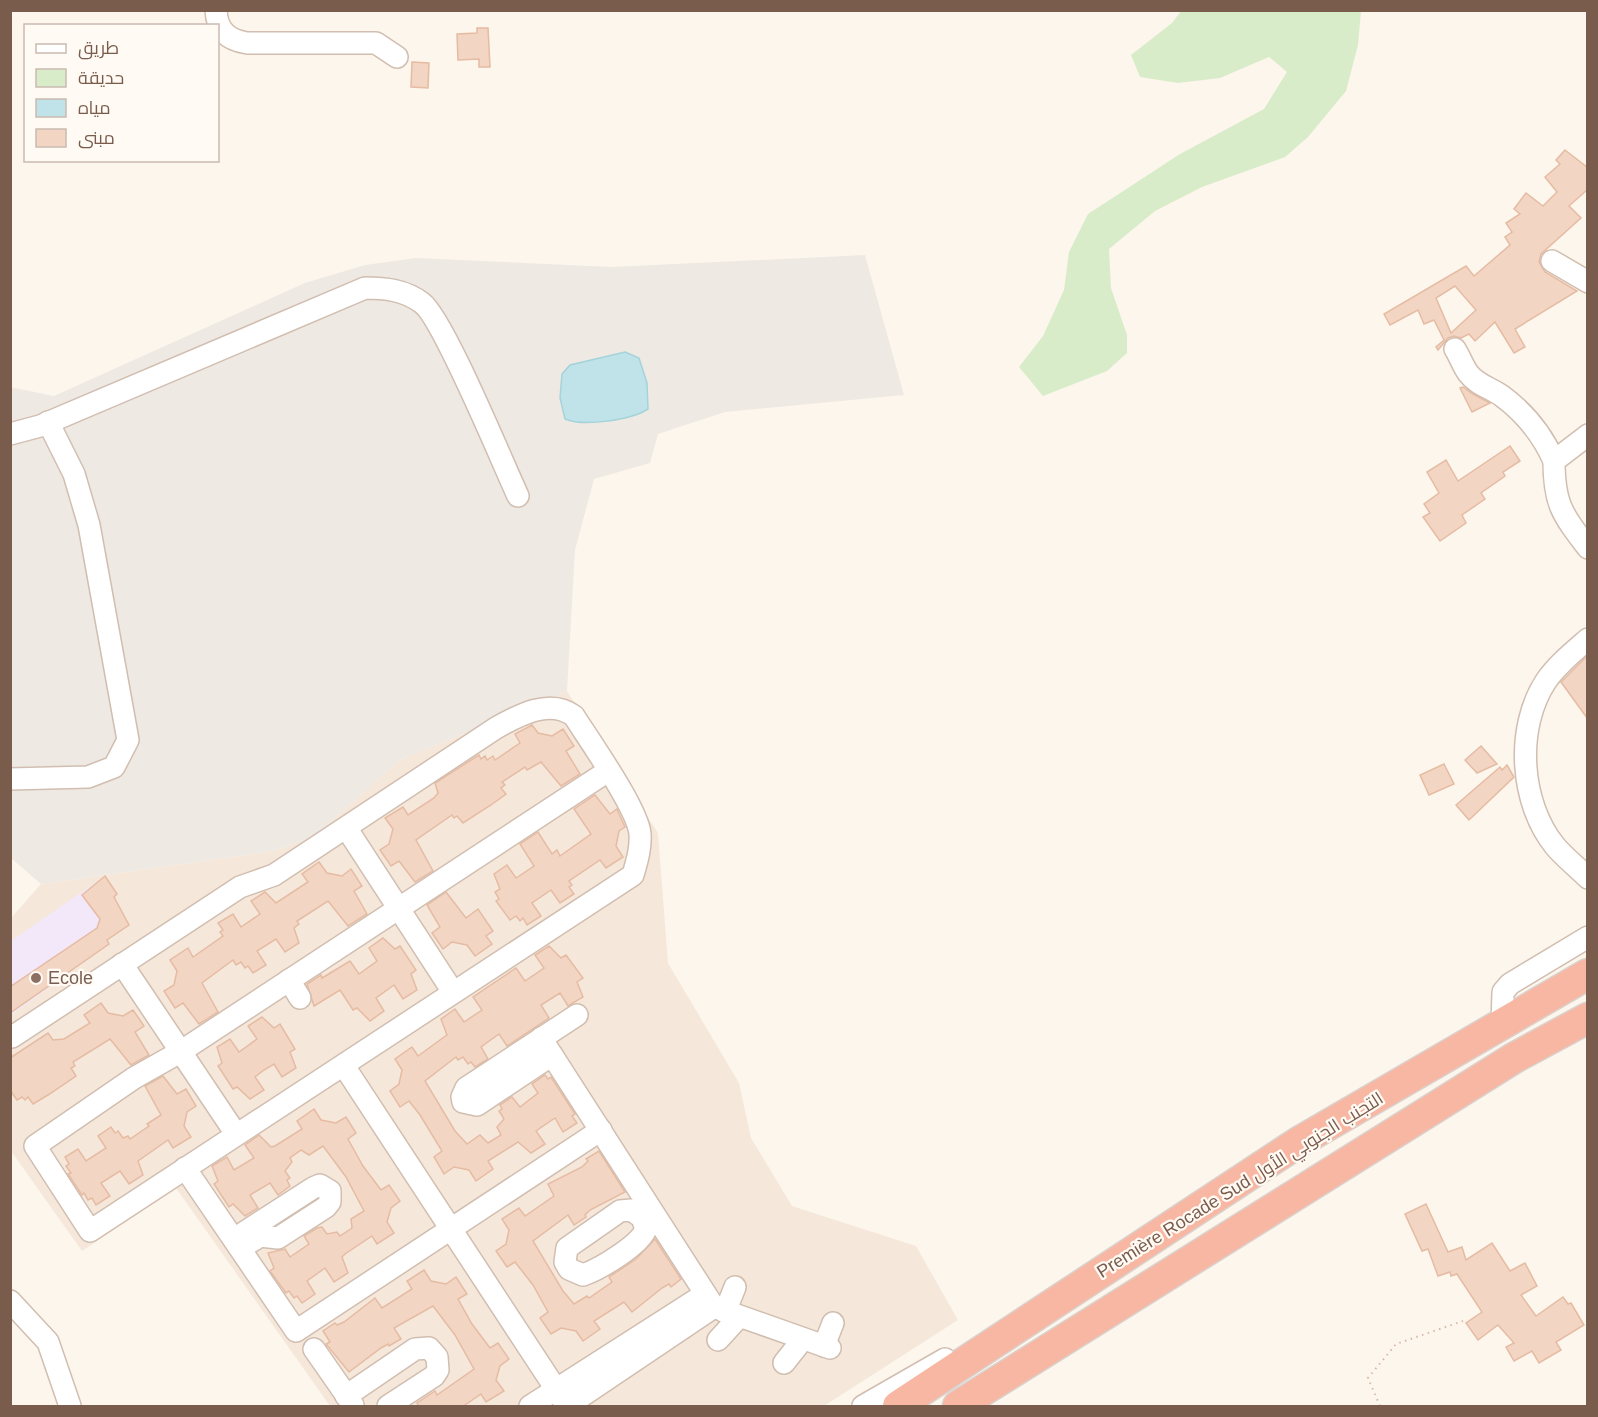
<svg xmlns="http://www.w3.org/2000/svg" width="1598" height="1417" font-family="Arial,Cairo,sans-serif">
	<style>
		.residential { fill: #f5e8da }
		.industrial { fill: #efe9e4 }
		.education { fill: #f3e8fa }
		.green { fill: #d8ecc9 }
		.water { fill: #bfe3e8; stroke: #a5d3da; stroke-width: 1.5 }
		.building { fill: #f3d5c3; stroke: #e6bba3; stroke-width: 1.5; fill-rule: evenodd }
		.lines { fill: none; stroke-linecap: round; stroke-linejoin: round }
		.minor-casing { stroke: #d1beb0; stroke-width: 24 }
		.highway-casing { stroke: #dad1cd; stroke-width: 33 }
		.path { stroke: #d9b8a5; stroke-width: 2; stroke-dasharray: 1.5 4.5; stroke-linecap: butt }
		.minor { stroke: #fff; stroke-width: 21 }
		.highway { stroke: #f7b7a3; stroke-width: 30 }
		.education-dot { fill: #8d6e63; stroke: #fffaf3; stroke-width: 2 }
		.labels { text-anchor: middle; stroke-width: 4.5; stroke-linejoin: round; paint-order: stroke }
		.education-label { font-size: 18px; fill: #785e54; stroke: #fffaf3; text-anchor: start }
		.street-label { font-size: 18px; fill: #7a5c4d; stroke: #fffaf3 }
	</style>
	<rect width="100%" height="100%" fill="#fdf6ec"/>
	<path class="residential" d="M 567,691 L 658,833 L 668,963 L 739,1083 L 751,1138 L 792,1206 L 916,1246 L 958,1320 L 824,1406 L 330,1406 L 176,1188 L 82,1251 L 11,1151 L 11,918 L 41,884 L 273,851 L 313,837 L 400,760 Z"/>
	<path class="industrial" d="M 865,255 L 904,395 L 725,412 L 658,434 L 650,463 L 594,479 L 575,550 L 567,691 L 400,760 L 313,837 L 273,851 L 41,884 L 11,858 L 10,387 L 54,396 L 305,283 L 365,265 L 416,258 L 612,267 Z"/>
	<path class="education" d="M 105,876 L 117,894 L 114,897 L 129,925 L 107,940 L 109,944 L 11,1015 L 11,941 Z"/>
	<path class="green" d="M 1181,11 L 1361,11 L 1358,45 L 1346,91 L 1308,137 L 1285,157 L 1202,187 L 1155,211 L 1109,249 L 1111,288 L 1127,335 L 1127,353 L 1107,371 L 1043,396 L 1019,367 L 1043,336 L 1064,290 L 1069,252 L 1088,214 L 1180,154 L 1264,109 L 1287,72 L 1269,57 L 1220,78 L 1178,83 L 1140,77 L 1131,55 L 1172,23 Z"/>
	<path class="water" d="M 625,352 L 639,358 L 647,383 L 648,409 C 631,420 584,427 565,419 L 560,398 L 562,374 L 570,365 Z"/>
	<g class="building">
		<path d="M 477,28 L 488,28 L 490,67 L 479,67 L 479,59 L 458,60 L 457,34 L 477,33 Z"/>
		<path d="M 412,62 L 429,63 L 428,88 L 411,87 Z"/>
		<path d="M 1565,150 L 1587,167 L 1587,190 L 1569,206 L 1581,218 L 1541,254 L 1539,262 L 1545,272 L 1577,291 L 1515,329 L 1525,347 L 1514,353 L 1495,322 L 1475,341 L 1469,334 L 1461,338 L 1454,336 L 1448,338 L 1438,350 L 1436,347 L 1444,340 L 1434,320 L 1424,324 L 1418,310 L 1390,325 L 1384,314 L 1466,266 L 1474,276 L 1510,245 L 1505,237 L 1512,232 L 1506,223 L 1520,214 L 1514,209 L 1526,193 L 1543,206 L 1557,192 L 1545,177 L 1560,164 L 1556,160 ZM 1455,286 L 1476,310 L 1451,333 L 1436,298 Z"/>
		<path d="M 1463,387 L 1473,394 L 1490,403 L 1472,412 L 1460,388 Z"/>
		<path d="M 1510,446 L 1520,461 L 1503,472 L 1505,476 L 1481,493 L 1485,499 L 1462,515 L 1466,523 L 1440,541 L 1423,517 L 1430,513 L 1424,504 L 1439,493 L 1427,472 L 1446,460 L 1458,481 Z"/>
		<path d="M 1587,656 L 1587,718 L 1561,682 Z"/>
		<path d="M 532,725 L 538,733 L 552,736 L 563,729 L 574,746 L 566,751 L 580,774 L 561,786 L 541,762 L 527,770 L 525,767 L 502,782 L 505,785 L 501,788 L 506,794 L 491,805 L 463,823 L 457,816 L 454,818 L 452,815 L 416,840 L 433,871 L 415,882 L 399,861 L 391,866 L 380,850 L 389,844 L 393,829 L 385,818 L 403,807 L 408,815 L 434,798 L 438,793 L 435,783 L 479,755 L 481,759 L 485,756 L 487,760 L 493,756 L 495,760 L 520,743 L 515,734 Z"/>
		<path d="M 1481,746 L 1497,764 L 1477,773 L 1465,760 Z"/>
		<path d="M 1444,764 L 1454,784 L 1429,795 L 1420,775 Z"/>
		<path d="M 1507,765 L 1514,777 L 1469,820 L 1456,805 L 1500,767 L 1502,770 Z"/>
		<path d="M 595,795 L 610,814 L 617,809 L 619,814 L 625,827 L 619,831 L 616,846 L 623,857 L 606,868 L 600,860 L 569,881 L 572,885 L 569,887 L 574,894 L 560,903 L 551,890 L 532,903 L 541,916 L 527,925 L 523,918 L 520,921 L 516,916 L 510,920 L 496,901 L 499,899 L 495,892 L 500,889 L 494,874 L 507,865 L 516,878 L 534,866 L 520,844 L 538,832 L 552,854 L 557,850 L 560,856 L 591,834 L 574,809 Z"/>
		<path d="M 319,862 L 327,873 L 342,876 L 351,869 L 362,886 L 354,891 L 367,914 L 348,926 L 328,901 L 297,921 L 299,924 L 294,928 L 299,943 L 285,952 L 276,939 L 257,951 L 266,965 L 253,973 L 248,966 L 245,968 L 241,962 L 236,965 L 233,960 L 202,983 L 218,1012 L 199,1024 L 183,1003 L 175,1008 L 164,991 L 174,985 L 177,971 L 170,960 L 188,948 L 193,957 L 223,936 L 220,932 L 223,930 L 218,923 L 233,914 L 241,927 L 260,914 L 251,901 L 265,892 L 276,903 L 308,882 L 302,874 Z"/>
		<path d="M 105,876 L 117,894 L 114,897 L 129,925 L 107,940 L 109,944 L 10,1013 L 10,987 L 97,928 L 100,919 L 82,895 Z"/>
		<path d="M 446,892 L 466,918 L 478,909 L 493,931 L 486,936 L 492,944 L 475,956 L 467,945 L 452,942 L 443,949 L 432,933 L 440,927 L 427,905 Z"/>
		<path d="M 383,938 L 395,949 L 400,946 L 416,970 L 411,974 L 417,990 L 403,999 L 394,985 L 376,998 L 384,1011 L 370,1021 L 357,1008 L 353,1010 L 340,990 L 314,1006 L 307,984 L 321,975 L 322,978 L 350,961 L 359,974 L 377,961 L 369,948 Z"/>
		<path d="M 549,946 L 561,958 L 566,955 L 583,978 L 577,982 L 583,997 L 568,1006 L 560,993 L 541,1005 L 549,1018 L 507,1046 L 499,1034 L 481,1047 L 488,1059 L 475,1067 L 471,1062 L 468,1064 L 463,1057 L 458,1060 L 456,1057 L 425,1081 L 455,1131 L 467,1144 L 480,1135 L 488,1143 L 501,1135 L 497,1127 L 504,1119 L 499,1111 L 502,1109 L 500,1105 L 512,1097 L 520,1107 L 538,1093 L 532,1084 L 545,1075 L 548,1079 L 551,1077 L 575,1114 L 572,1116 L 577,1123 L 563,1132 L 555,1118 L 536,1131 L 545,1144 L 531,1153 L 518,1142 L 515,1144 L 488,1161 L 493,1169 L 476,1181 L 469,1170 L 454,1167 L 444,1174 L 434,1157 L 442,1151 L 420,1115 L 409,1101 L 400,1107 L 390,1091 L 399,1084 L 402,1070 L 395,1059 L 412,1047 L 418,1056 L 444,1037 L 447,1035 L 441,1019 L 455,1009 L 464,1022 L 482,1010 L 473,997 L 516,968 L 525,981 L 544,968 L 535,955 Z"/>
		<path d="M 101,1003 L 108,1013 L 123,1016 L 133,1010 L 144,1026 L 135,1032 L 149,1055 L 131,1065 L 110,1039 L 73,1062 L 75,1066 L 71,1068 L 76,1076 L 48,1095 L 33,1104 L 28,1097 L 25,1100 L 22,1097 L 17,1100 L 10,1090 L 10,1058 L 48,1033 L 53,1040 L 64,1039 L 90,1023 L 84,1015 Z"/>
		<path d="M 262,1017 L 274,1028 L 280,1024 L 295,1049 L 290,1052 L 296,1068 L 282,1077 L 274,1064 L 264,1070 L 255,1077 L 264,1090 L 250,1099 L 237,1087 L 233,1089 L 218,1066 L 222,1063 L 217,1047 L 230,1039 L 239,1052 L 257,1039 L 248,1026 Z"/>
		<path d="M 163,1076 L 177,1094 L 186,1089 L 196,1106 L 187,1112 L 184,1126 L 191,1137 L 173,1148 L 168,1140 L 138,1161 L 143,1175 L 129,1184 L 120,1171 L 101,1183 L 110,1196 L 96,1205 L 92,1198 L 88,1200 L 84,1193 L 82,1195 L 68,1174 L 71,1173 L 66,1166 L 69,1164 L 65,1157 L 78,1149 L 86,1161 L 106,1148 L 98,1136 L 111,1127 L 115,1133 L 118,1131 L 123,1138 L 128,1136 L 130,1139 L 149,1126 L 147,1124 L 161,1115 L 145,1086 Z"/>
		<path d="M 314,1109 L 321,1120 L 336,1123 L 346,1117 L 356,1133 L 348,1139 L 363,1166 L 381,1190 L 389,1185 L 400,1201 L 391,1208 L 387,1222 L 394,1233 L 377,1244 L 372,1236 L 345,1254 L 342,1257 L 348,1273 L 334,1282 L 325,1268 L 307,1281 L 315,1294 L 302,1303 L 297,1296 L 294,1298 L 289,1291 L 286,1293 L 270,1271 L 274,1268 L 268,1253 L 285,1249 L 290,1257 L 309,1244 L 304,1236 L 317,1228 L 322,1227 L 327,1234 L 337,1232 L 340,1236 L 352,1228 L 351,1219 L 364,1211 L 346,1177 L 323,1146 L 309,1155 L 301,1150 L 290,1158 L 292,1162 L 285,1171 L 290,1178 L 287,1180 L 290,1186 L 278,1195 L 270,1183 L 250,1195 L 258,1208 L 245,1216 L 233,1204 L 229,1207 L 214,1184 L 218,1181 L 212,1166 L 227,1157 L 234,1170 L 254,1158 L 245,1145 L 259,1135 L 271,1147 L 275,1146 L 302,1129 L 297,1121 Z"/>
		<path d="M 599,1151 L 625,1192 L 590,1210 L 585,1215 L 586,1217 L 574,1225 L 568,1215 L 533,1241 L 563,1291 L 574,1304 L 587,1296 L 589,1298 L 612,1282 L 609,1277 L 636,1259 L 655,1239 L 681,1279 L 671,1287 L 669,1284 L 662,1288 L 632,1312 L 624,1302 L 594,1321 L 600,1329 L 583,1341 L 576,1331 L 561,1328 L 551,1334 L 540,1318 L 548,1312 L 533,1285 L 515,1262 L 507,1267 L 496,1251 L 506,1244 L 509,1230 L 502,1219 L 519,1208 L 525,1216 L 554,1196 L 548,1184 L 582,1167 L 588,1161 L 586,1159 Z"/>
		<path d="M 1426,1204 L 1448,1252 L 1462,1247 L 1466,1260 L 1492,1243 L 1510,1271 L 1525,1263 L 1537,1286 L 1521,1295 L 1536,1316 L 1563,1297 L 1568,1304 L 1571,1303 L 1584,1325 L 1556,1342 L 1561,1350 L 1539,1363 L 1532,1351 L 1514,1361 L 1506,1347 L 1514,1343 L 1498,1325 L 1478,1340 L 1466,1323 L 1482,1312 L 1457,1274 L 1451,1276 L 1450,1272 L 1438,1276 L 1428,1249 L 1422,1251 L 1405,1214 Z"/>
		<path d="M 424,1270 L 431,1281 L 446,1284 L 456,1277 L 467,1294 L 458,1299 L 472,1324 L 490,1348 L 498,1343 L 509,1359 L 500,1366 L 496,1380 L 504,1391 L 486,1402 L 481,1394 L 462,1407 L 419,1407 L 417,1403 L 435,1391 L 437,1395 L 474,1369 L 455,1335 L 433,1306 L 394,1328 L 401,1339 L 389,1346 L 388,1344 L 381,1348 L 349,1372 L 326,1344 L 330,1342 L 323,1331 L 335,1323 L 337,1325 L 344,1322 L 375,1298 L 382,1308 L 412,1289 L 407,1281 Z"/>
	</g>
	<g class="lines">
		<defs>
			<g id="minor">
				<path d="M 216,10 C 217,31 228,40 247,43 L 376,43 L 397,57"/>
				<path d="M 1552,261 L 1588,282"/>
				<path d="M 1455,349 C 1460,357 1463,366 1468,373 C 1477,385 1491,388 1502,396 C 1525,413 1543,436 1554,461"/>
				<path d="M 10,434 L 40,426 L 365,288 C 385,288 405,290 422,303 C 443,318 503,464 518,496"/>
				<path d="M 1588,435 L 1554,461 C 1554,504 1562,514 1588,548"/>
				<path d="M 1588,639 C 1573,652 1557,665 1546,681 C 1515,728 1520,803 1555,846 C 1564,857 1577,867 1588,878"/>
				<path d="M 10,779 L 88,777 L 114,767 L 128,740 L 89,525 L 74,474 L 48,422"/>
				<path d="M 347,829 L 453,992"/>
				<path d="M 122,964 L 236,1134"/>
				<path d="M 289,980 L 300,998"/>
				<path d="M 1502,1024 L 1503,992 L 1510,984 L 1588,937"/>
				<path d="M 12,1037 L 240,887 L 274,875 L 496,728 C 519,715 550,698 574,716 C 589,740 638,809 640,834 C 641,848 637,861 633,875 L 90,1231 L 35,1146 L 134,1078 L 180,1052 L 608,771"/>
				<path d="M 541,1038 L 714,1307 L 830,1348"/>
				<path d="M 552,1055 L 477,1105 L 463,1102 L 462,1097 L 466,1088 L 577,1015"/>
				<path d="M 344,1066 L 567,1406"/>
				<path d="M 185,1168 L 296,1331 L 601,1130"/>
				<path d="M 642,1218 L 646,1229 C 640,1245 600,1269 583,1275 L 569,1269 L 565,1262 L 567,1248 L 620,1211 L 631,1210 C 641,1216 647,1224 659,1224"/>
				<path d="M 234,1239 L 313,1188 L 320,1185 L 330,1191 L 330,1202 L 326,1207 L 278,1238 L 260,1236 L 241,1248"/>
				<path d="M 10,1301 L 48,1342 L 70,1406"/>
				<path d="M 725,1312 L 735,1287"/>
				<path d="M 718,1340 L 739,1317"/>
				<path d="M 824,1346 L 833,1323"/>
				<path d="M 314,1349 L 353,1405"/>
				<path d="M 784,1363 L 803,1339"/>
				<path d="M 346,1396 L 415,1349 L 429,1348 L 437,1357 L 438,1370 L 434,1376 L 388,1406"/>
				<path d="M 530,1406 L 705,1294"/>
				<path d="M 567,1406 L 714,1307"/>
				<path d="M 863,1406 L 945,1359"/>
			</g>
			<g id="highway">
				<path d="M 898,1406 L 1299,1142 L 1588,974"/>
				<path d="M 958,1406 L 1514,1058 L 1588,1018"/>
			</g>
		</defs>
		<use href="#minor" class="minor-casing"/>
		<use href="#highway" class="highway-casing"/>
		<path class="path" d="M 1380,1406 L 1368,1378 L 1396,1344 L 1463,1321"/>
		<use href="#minor" class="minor"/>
		<use href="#highway" class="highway"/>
	</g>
	<circle class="education-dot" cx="36" cy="978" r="6"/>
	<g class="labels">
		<g class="education-label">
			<text x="48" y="984">Ecole</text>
		</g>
		<g class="street-label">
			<text transform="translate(1240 1185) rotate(-32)" y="6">Première Rocade Sud التجنب الجنوبي الأول</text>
		</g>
	</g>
	<rect width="1598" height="1417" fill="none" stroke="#7a5c4d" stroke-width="24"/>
	<rect x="24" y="24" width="195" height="138" fill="#fffaf3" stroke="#cabbb1" stroke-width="1.5"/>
	<rect x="36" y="44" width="30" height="9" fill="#ffffff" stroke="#cabbb1" stroke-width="1.5"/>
	<text x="78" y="54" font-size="18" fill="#7a5c4d">طريق</text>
	<rect x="36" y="69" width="30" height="18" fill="#d8ecc9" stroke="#cabbb1" stroke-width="1.5"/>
	<text x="78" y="84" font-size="18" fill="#7a5c4d">حديقة</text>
	<rect x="36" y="99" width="30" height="18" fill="#bfe3e8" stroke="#cabbb1" stroke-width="1.5"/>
	<text x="78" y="114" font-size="18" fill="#7a5c4d">مياه</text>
	<rect x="36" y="129" width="30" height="18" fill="#f3d5c3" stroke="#cabbb1" stroke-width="1.5"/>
	<text x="78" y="144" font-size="18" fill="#7a5c4d">مبنى</text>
</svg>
